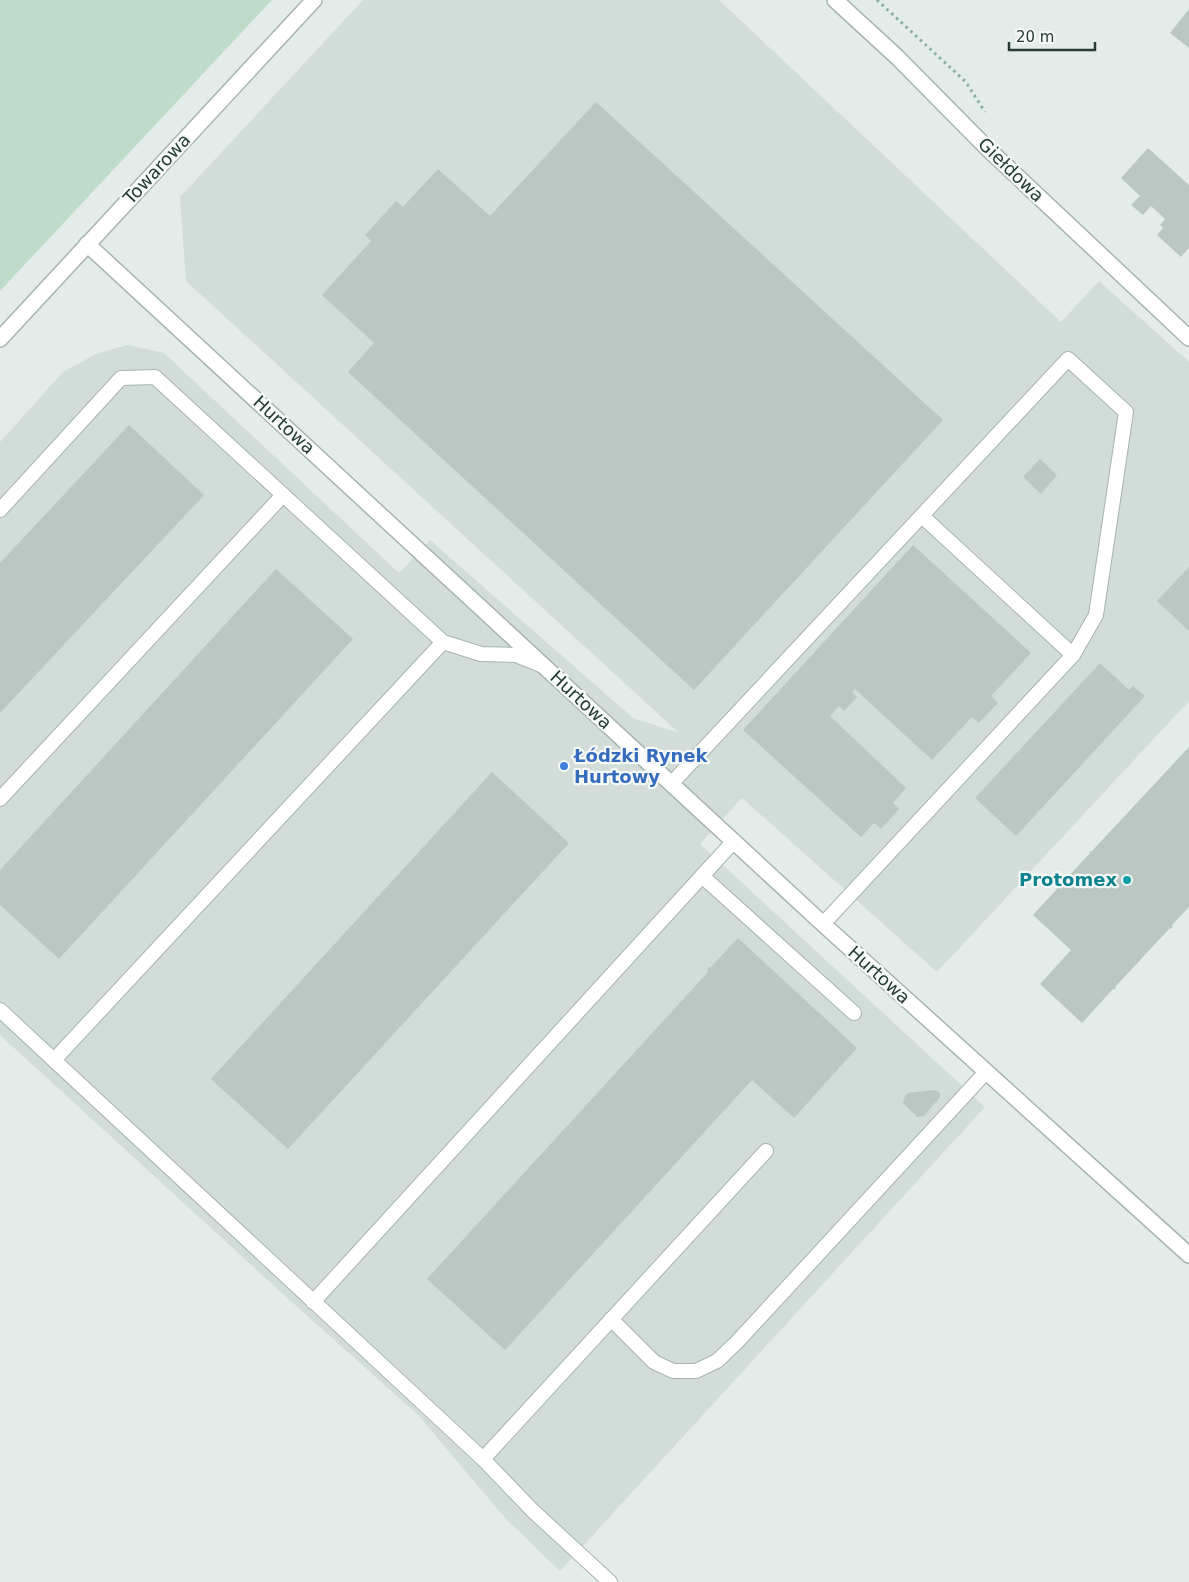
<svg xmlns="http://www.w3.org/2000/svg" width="1189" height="1582" font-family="'DejaVu Sans',sans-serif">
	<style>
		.built { fill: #d2dcd8 }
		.green { fill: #bfdbc9 }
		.building { fill: #bac7c2 }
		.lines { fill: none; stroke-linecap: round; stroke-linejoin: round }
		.lane-casing { stroke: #a7b4b0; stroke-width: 16 }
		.street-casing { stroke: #a7b4b0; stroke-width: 18 }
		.path { stroke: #88ada4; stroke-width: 3; stroke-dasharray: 2.5 4; stroke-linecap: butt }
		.lane { stroke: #fff; stroke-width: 14 }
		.street { stroke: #fff; stroke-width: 15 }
		.shop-dot { fill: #3f7fe0; stroke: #f5f9f7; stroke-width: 2 }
		.culture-dot { fill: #0f9aa8; stroke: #f5f9f7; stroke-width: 2 }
		.labels { text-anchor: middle; stroke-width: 4.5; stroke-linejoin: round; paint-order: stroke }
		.street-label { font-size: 18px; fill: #253c38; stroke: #f5f9f7 }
		.shop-label { font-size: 18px; font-weight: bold; fill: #366cbe; stroke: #f5f9f7; text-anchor: start }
		.culture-label { font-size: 18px; font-weight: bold; fill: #0d838f; stroke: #f5f9f7; text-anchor: end }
	</style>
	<rect width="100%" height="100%" fill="#e4ece9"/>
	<path class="built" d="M 363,0 L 719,0 L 1061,322 L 1099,281 L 1189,362 L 1189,701 L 937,972 L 742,798 L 700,844 L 985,1107 L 560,1571 L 506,1519 L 418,1415 L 284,1295 L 0,1035 L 0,442 L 63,372 L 96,354 L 127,345 L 164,353 L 399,573 L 430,540 L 633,718 L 679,733 L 186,281 L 180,197 Z"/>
	<path class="green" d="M 0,0 L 272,0 L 0,291 Z"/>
	<g class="building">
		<path d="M 1189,9 L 1189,48 L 1170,33 Z"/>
		<path d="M 596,102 L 943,420 L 694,690 L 348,372 L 374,343 L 322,295 L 371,241 L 365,235 L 396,201 L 403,207 L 438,169 L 490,216 Z"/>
		<path d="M 1148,148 L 1189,185 L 1189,248 L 1181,257 L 1157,235 L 1163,228 L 1160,225 L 1165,219 L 1151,206 L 1143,215 L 1131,205 L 1140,196 L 1121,178 Z"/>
		<path d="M 129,425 L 204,495 L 0,713 L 0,563 Z"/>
		<path d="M 1040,459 L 1057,475 L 1041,494 L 1023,477 Z"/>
		<path d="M 913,545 L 1031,653 L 991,696 L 998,703 L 979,723 L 972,717 L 932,760 L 855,689 L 852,692 L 857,697 L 844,711 L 839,706 L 830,716 L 906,788 L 893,803 L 899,809 L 881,829 L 874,823 L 861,837 L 743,730 Z"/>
		<path d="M 1189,567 L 1189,631 L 1157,601 Z"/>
		<path d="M 276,569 L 353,639 L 59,959 L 0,905 L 0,870 Z"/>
		<path d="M 1100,663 L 1129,690 L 1133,686 L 1145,696 L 1016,836 L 975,798 Z"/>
		<path d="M 1189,747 L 1189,907 L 1172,925 L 1173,926 L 1171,929 L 1170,928 L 1115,987 L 1116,988 L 1114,990 L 1113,989 L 1082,1023 L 1040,984 L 1071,950 L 1033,915 L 1090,853 L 1089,852 L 1092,851 Z"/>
		<path d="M 492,772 L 569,843 L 288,1149 L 211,1079 Z"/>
		<path d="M 738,938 L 857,1048 L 794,1118 L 752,1080 L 505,1350 L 427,1279 L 709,971 L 707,970 L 709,967 L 710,968 Z"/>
		<path d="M 935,1090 L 940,1093 L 940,1097 L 924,1116 L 917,1117 L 903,1103 L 905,1096 L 908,1093 Z"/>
	</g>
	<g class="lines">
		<defs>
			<g id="lane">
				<path d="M 0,510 L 121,378 L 155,377 L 443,642 L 481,654 L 516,655 L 541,665"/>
				<path d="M 922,516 L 1073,655"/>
				<path d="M 671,784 L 1068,359 L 1126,412 L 1096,615 L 1073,655 L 823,924"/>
				<path d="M 0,799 L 283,495"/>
				<path d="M 734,841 L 702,876 L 854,1013"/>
				<path d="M 0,1010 L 483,1459 L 533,1511 L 610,1582"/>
				<path d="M 54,1060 L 443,642"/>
				<path d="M 313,1302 L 702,876"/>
				<path d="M 611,1319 L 654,1362 L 673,1371 L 696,1371 L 717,1361 L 737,1342 L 986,1072"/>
				<path d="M 483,1459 L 766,1151"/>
			</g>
			<g id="street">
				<path d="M 835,0 L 897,57 L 987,148 L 1189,338"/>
				<path d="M 87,244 L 823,924 L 1189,1255"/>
				<path d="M 0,339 L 314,0"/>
			</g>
		</defs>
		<use href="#lane" class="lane-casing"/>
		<use href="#street" class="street-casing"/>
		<path class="path" d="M 877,0 L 966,82 L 985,112"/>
		<use href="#lane" class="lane"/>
		<use href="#street" class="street"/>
	</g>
	<circle class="shop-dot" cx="564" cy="766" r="5"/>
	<circle class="culture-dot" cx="1127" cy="880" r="5"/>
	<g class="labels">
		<g class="street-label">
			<text transform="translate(157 169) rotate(-47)" y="6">Towarowa</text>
			<text transform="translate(1011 170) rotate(44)" y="6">Giełdowa</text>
			<text transform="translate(284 425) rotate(43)" y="6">Hurtowa</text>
			<text transform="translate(581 700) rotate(43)" y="6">Hurtowa</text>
			<text transform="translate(879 975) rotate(42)" y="6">Hurtowa</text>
		</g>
		<g class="shop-label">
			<text x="574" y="762">Łódzki Rynek<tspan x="574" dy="21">Hurtowy</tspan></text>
		</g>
		<g class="culture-label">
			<text x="1117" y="886">Protomex</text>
		</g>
	</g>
	<path d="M1009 42v8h86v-8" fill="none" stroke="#253c38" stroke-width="2.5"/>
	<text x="1016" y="42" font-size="15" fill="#253c38" stroke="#f5f9f7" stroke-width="4" paint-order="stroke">20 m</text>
</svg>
